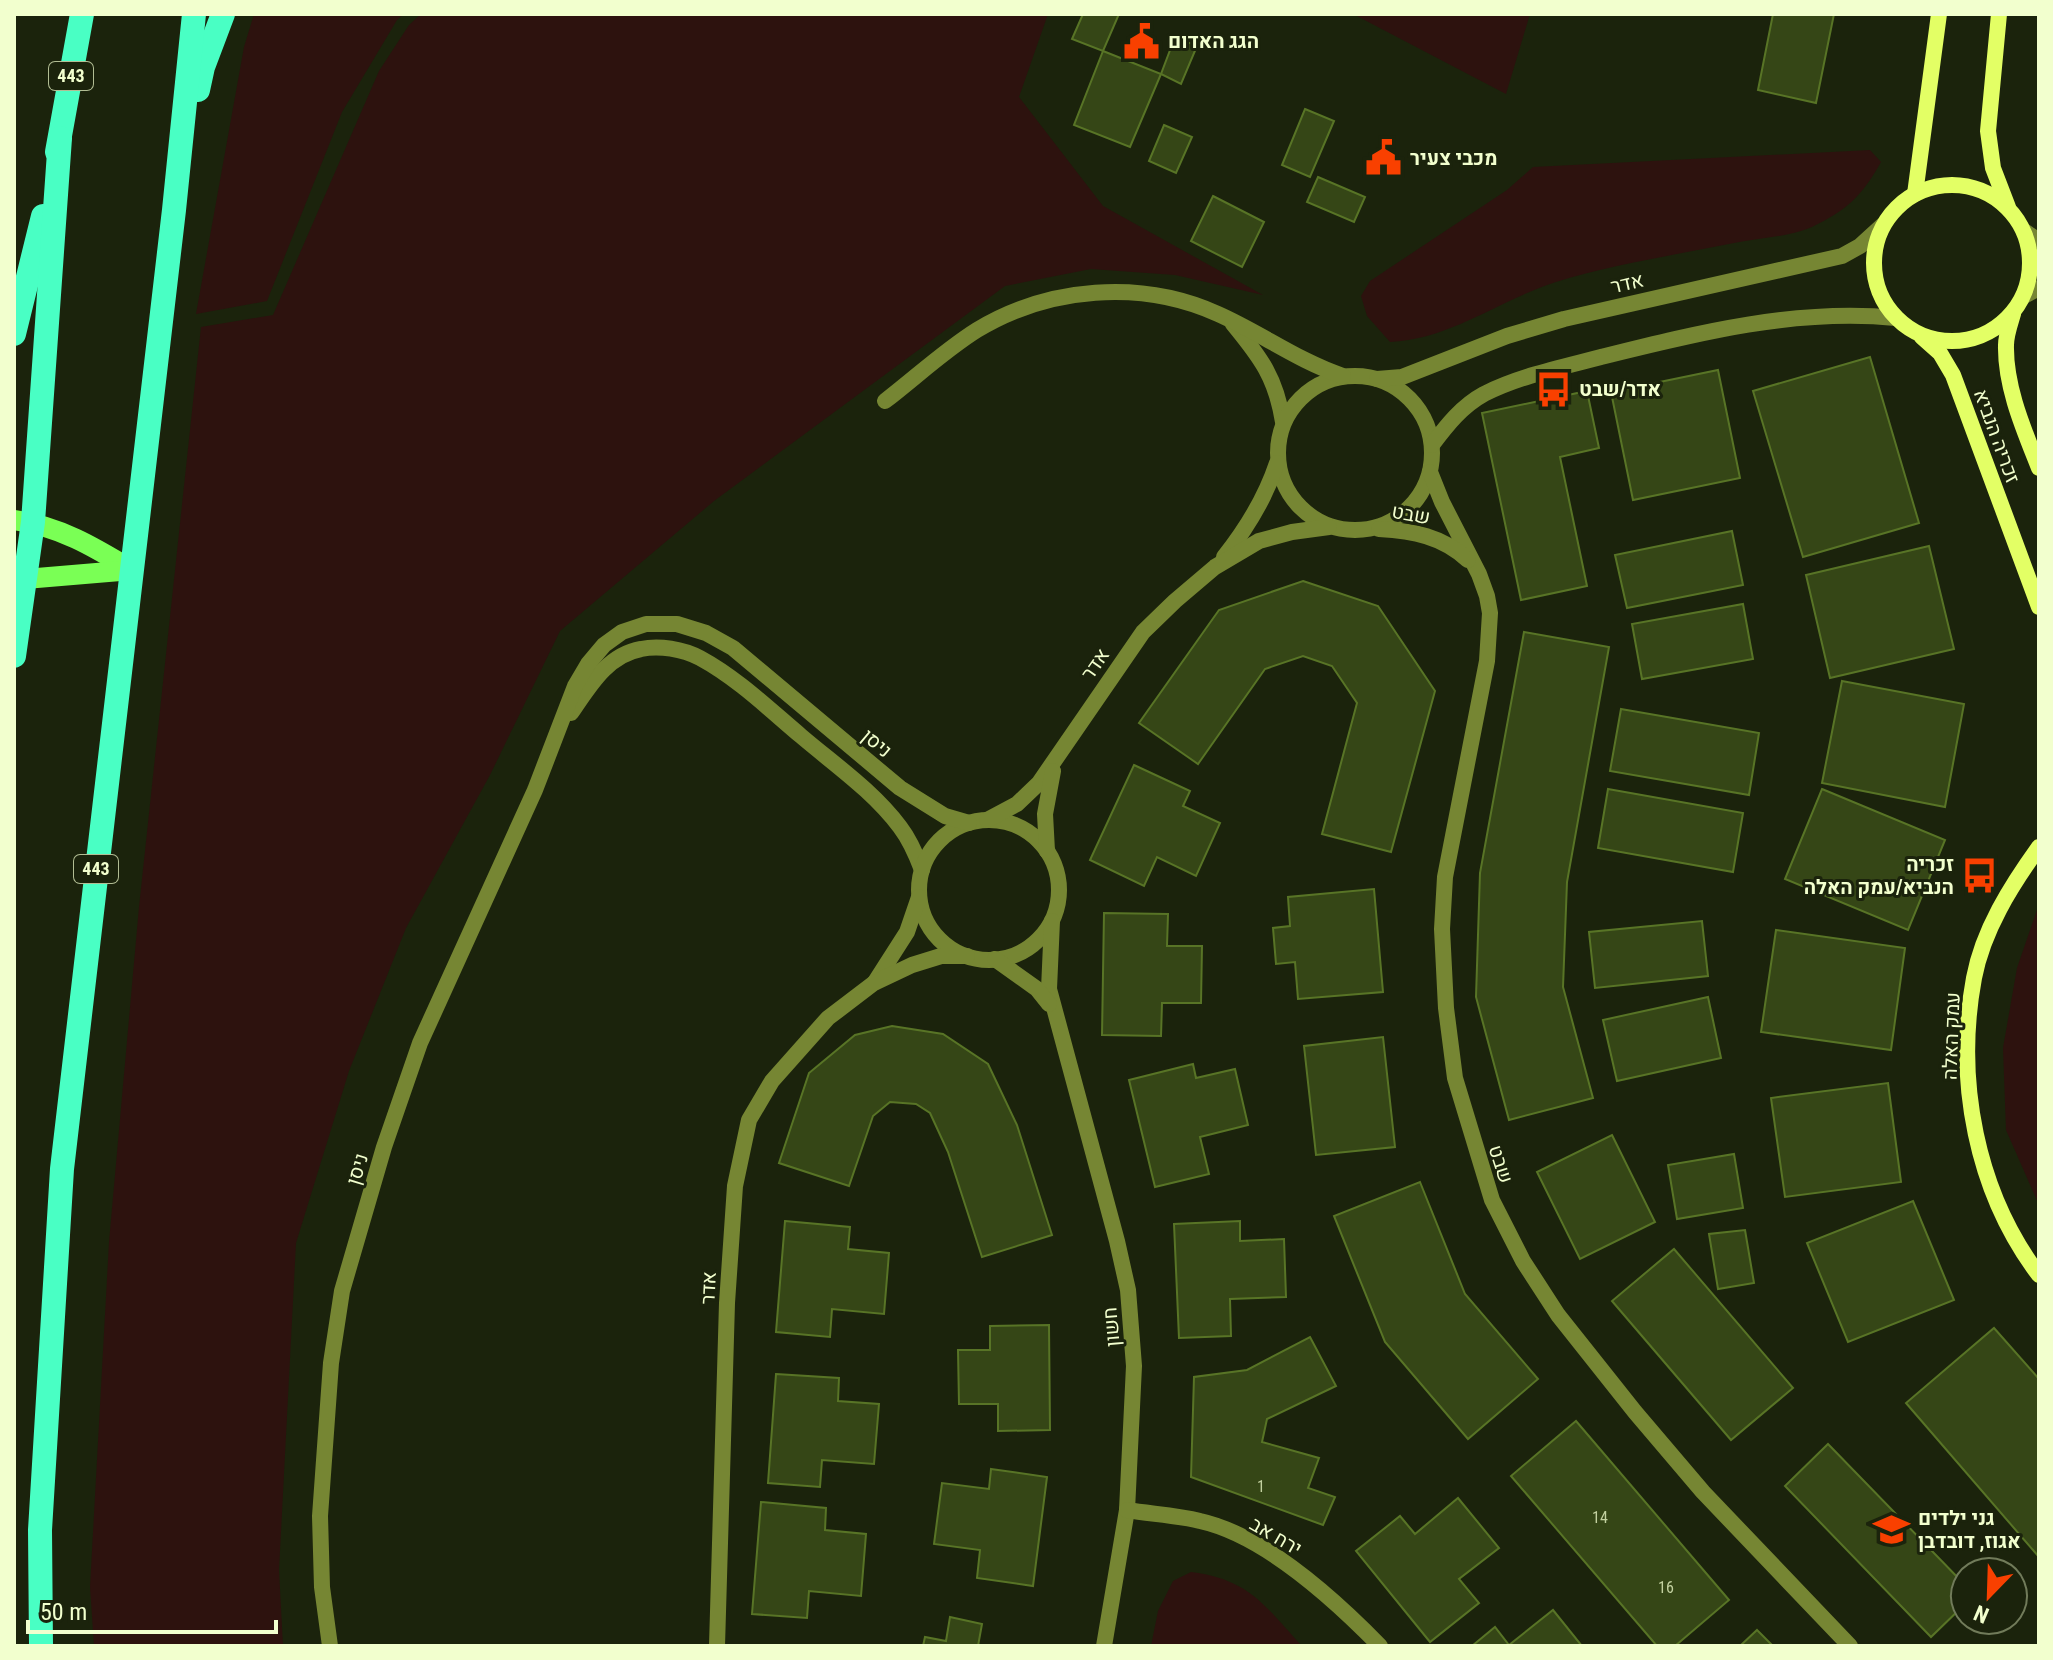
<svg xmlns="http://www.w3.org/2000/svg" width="2053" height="1660" font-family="'Roboto Condensed',Heebo,sans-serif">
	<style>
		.green { fill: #2d120e }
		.building { fill: #354616; stroke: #587426; stroke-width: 2 }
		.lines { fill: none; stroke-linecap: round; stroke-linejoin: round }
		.street { stroke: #768633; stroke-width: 16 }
		.secondary { stroke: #e3ff65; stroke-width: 16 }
		.primary { stroke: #7aff55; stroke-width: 20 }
		.highway { stroke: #49ffc4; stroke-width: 24 }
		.labels { text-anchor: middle; stroke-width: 6; stroke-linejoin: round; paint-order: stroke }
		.number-label { font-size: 16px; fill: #c3d1a0 }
		.shield { fill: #1b230c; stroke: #b2bd94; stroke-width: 2 }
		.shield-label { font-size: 18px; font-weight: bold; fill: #f2ffce }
		.poi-label { font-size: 20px; font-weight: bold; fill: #f2ffce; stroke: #1b230c; text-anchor: start }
		.street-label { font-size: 20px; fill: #f2ffce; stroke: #1b230c }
	</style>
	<rect width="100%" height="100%" fill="#1b230c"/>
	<g class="green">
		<path d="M 254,14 L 404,14 L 397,20 L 342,112 L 267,301 L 196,314 L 244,47 Z"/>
		<path d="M 421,14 L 1048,14 L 1019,97 L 1103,206 L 1263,295 L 1175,275 L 1091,269 L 1005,286 L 714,501 L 560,631 L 490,775 L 406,928 L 349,1071 L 296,1243 L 279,1570 L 283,1646 L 94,1646 L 90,1587 L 109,1242 L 139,907 L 201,327 L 273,315 L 379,71 L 409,25 Z"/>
		<path d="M 1353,14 L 1530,14 L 1506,94 Z"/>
		<path d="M 1870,150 L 1881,162 C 1862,196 1847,210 1812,227 C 1789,237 1759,238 1734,243 C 1675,255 1614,264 1556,282 C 1499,300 1451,339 1390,342 L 1367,316 L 1361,296 L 1370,281 L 1507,190 L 1533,167 Z"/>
		<path d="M 2039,904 L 2039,1205 L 2006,1130 L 2003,1048 L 2017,968 Z"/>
		<path d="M 1191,1572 C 1249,1579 1265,1606 1302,1646 L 1151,1646 L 1158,1611 L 1173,1581 Z"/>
	</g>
	<g class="building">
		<path d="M 1083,14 L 1119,14 L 1103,51 L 1072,39 Z"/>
		<path d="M 1773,14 L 1834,14 L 1816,103 L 1758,90 Z"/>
		<path d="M 1175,37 L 1197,46 L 1181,84 L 1161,74 Z"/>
		<path d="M 1103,51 L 1161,74 L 1130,147 L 1074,125 Z"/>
		<path d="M 1305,109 L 1334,121 L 1310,177 L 1282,165 Z"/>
		<path d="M 1164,125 L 1192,137 L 1176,173 L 1149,161 Z"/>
		<path d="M 1318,177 L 1365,197 L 1354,222 L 1307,202 Z"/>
		<path d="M 1213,196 L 1264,222 L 1242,267 L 1191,241 Z"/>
		<path d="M 1870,357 L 1919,523 L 1803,557 L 1753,391 Z"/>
		<path d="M 1718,370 L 1740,478 L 1633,500 L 1611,392 Z"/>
		<path d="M 1587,391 L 1599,448 L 1560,457 L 1587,586 L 1521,600 L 1482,413 Z"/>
		<path d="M 1732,531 L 1743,585 L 1627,608 L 1615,555 Z"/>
		<path d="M 1929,546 L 1954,649 L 1830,678 L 1806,575 Z"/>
		<path d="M 1303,581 L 1378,606 L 1435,691 L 1391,852 L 1322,834 L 1357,703 L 1332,666 L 1303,656 L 1265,669 L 1198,764 L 1139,723 L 1219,610 Z"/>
		<path d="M 1743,604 L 1753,659 L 1642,679 L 1632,624 Z"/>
		<path d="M 1524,632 L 1609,647 L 1567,882 L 1563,987 L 1593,1098 L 1509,1120 L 1476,997 L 1480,873 Z"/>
		<path d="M 1842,681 L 1964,704 L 1945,807 L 1822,783 Z"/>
		<path d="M 1621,709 L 1759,733 L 1749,795 L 1610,771 Z"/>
		<path d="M 1134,765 L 1190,791 L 1183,806 L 1220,823 L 1196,876 L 1157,857 L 1144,886 L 1090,860 Z"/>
		<path d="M 1608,789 L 1743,813 L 1733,872 L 1598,848 Z"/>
		<path d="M 1822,789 L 1945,840 L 1908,930 L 1785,879 Z"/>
		<path d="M 1374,889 L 1383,992 L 1298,999 L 1295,962 L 1276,964 L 1273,928 L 1290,926 L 1288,897 Z"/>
		<path d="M 1104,913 L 1168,914 L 1167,946 L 1202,946 L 1201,1003 L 1162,1003 L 1161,1036 L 1102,1035 Z"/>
		<path d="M 1702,921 L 1708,976 L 1595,988 L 1589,932 Z"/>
		<path d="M 1776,930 L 1905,948 L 1891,1050 L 1761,1032 Z"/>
		<path d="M 1708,997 L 1721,1058 L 1617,1081 L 1603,1020 Z"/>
		<path d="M 892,1026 L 943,1034 L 988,1064 L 1017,1125 L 1052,1235 L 982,1257 L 948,1152 L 930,1113 L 916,1104 L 890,1102 L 873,1116 L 849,1186 L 779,1163 L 809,1073 L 855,1035 Z"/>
		<path d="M 1383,1037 L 1395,1147 L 1316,1155 L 1304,1046 Z"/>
		<path d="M 1193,1064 L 1196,1078 L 1235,1069 L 1248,1125 L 1200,1137 L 1209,1174 L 1155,1187 L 1129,1080 Z"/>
		<path d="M 1888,1083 L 1901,1182 L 1785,1197 L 1771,1098 Z"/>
		<path d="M 1612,1135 L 1655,1222 L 1580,1259 L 1537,1172 Z"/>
		<path d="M 1734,1154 L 1743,1208 L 1677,1219 L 1668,1165 Z"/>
		<path d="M 1420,1182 L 1465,1294 L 1538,1379 L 1468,1439 L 1385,1342 L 1334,1216 Z"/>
		<path d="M 1913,1201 L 1954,1300 L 1848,1342 L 1807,1243 Z"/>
		<path d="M 785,1221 L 850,1227 L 848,1249 L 889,1253 L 884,1314 L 832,1309 L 830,1337 L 776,1332 Z"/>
		<path d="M 1240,1221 L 1240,1241 L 1284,1239 L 1286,1297 L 1230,1299 L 1231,1336 L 1179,1338 L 1174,1224 Z"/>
		<path d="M 1745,1230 L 1754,1283 L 1718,1289 L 1709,1234 Z"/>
		<path d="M 1674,1249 L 1793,1388 L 1731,1440 L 1612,1301 Z"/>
		<path d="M 1049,1325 L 1050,1430 L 998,1431 L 998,1404 L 959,1404 L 958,1350 L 990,1350 L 990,1326 Z"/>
		<path d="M 1994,1328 L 2039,1379 L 2039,1557 L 1906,1403 Z"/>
		<path d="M 1310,1337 L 1336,1386 L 1267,1419 L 1262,1442 L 1319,1458 L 1308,1488 L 1335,1497 L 1323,1525 L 1191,1477 L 1194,1377 L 1247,1370 Z"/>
		<path d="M 776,1374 L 839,1378 L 838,1401 L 879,1404 L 874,1464 L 822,1460 L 820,1487 L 768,1483 Z"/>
		<path d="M 1576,1421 L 1729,1600 L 1675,1646 L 1657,1646 L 1511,1476 Z"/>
		<path d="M 1828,1444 L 1965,1585 L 1965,1604 L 1931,1637 L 1785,1486 Z"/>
		<path d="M 991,1469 L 1047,1477 L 1033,1586 L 977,1578 L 980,1550 L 934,1544 L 942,1483 L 989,1489 Z"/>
		<path d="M 1458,1498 L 1499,1548 L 1459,1579 L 1479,1603 L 1430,1642 L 1356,1551 L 1400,1516 L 1415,1534 Z"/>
		<path d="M 761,1502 L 826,1508 L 825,1530 L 866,1534 L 861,1596 L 809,1591 L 807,1618 L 752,1614 Z"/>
		<path d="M 1553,1610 L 1582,1646 L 1472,1646 L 1495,1627 L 1509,1645 Z"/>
		<path d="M 950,1617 L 982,1624 L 978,1646 L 923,1646 L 925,1637 L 946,1641 Z"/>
		<path d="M 1757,1630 L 1773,1646 L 1740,1646 Z"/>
	</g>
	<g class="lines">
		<g class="street">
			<path d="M 2024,231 L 2039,241"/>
			<path d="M 2024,296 L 2039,288"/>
			<path d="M 1233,324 C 1261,358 1276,378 1283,422"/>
			<circle cx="1355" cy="453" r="77"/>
			<path d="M 1377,379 L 1402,377 L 1507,336 L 1564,319 L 1842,256 L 1860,246 L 1883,225"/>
			<path d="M 885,401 C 915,378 945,350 977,330 C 1048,287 1141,279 1218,314 C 1261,333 1298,361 1343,376"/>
			<path d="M 1432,445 C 1447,425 1462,406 1484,394 C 1519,376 1563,367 1601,357 C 1697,333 1796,308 1896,318"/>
			<path d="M 1430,472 L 1442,502 L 1479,574 L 1487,596 L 1490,613 L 1487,661 L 1445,877 L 1442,929 L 1446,1008 L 1455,1078 L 1492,1200 L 1523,1261 L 1558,1315 L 1635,1412 L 1703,1492 L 1850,1646"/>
			<path d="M 1379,529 C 1413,531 1442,536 1468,560"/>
			<path d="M 1224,557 C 1247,528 1265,499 1277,463"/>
			<path d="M 571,713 C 589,687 607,655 641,649 C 659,645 683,649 700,658 C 737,678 769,709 801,736 C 835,765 873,791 900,827 C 910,840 916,854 922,870"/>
			<circle cx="989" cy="890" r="70"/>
			<path d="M 987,820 L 1017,804 L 1039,783 L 1143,632 L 1175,601 L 1215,567 L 1259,541 L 1292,532 L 1329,527"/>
			<path d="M 1047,851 L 1045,814 L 1053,771"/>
			<path d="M 1052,921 L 1049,989 L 1117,1241 L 1128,1290 L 1134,1366 L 1127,1510 L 1104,1646"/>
			<path d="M 995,959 L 1037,989 L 1049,1004"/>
			<path d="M 875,982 L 907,932 L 919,897"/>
			<path d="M 1127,1510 C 1151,1514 1176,1515 1200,1521 C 1264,1535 1335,1600 1380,1646"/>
			<path d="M 330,1646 L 322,1587 L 320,1516 L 331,1363 L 342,1291 L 384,1147 L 420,1043 L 535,790 L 575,686 L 588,664 L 604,645 L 622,632 L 646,624 L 677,624 L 706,633 L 733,648 L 900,788 L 945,816 L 969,823"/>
			<path d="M 717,1646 L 727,1303 L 735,1186 L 749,1120 L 772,1081 L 828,1018 L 874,983 L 912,965 L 941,956 L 967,956"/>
		</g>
		<g class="secondary">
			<path d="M 1999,14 L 1988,131 L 1993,168 L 2008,207"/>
			<circle cx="1952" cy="263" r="78"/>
			<path d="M 1915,194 L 1939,14"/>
			<path d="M 2013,314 C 2010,324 2006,335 2006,345 C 2005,387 2024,430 2039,468"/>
			<path d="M 1922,337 L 1940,353 L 1953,375 L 2039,607"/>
			<path d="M 2039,847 C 2011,886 1983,930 1974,978 C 1955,1080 1976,1192 2039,1275"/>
		</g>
		<g class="primary">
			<path d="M 14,520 C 59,526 94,547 132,570"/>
			<path d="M 14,578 L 25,579 L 132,570"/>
		</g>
		<g class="highway">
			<path d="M 198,90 L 203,67 L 223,14"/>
			<path d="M 57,152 L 82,14"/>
			<path d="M 14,334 L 43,216"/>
			<path d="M 14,656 L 33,522 L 60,138"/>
			<path d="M 41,1646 L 40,1530 L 62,1169 L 174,210 L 194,14"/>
		</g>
	</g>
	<defs>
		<symbol id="civic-bare" viewBox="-9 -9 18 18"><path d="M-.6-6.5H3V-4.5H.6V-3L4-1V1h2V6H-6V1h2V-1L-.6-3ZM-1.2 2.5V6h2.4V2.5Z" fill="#f94000" stroke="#1b230c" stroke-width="2.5" paint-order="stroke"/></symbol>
		<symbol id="bus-bare" viewBox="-9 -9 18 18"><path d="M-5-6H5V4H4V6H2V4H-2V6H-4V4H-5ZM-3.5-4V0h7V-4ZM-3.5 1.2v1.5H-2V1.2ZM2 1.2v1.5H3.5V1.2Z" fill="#f94000" stroke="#1b230c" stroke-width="2.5" paint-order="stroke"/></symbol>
		<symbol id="school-bare" viewBox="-9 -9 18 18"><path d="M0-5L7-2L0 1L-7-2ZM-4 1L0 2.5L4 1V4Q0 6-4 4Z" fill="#f94000" stroke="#1b230c" stroke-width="2.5" paint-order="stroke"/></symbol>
	</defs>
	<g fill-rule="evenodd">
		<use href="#civic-bare" x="1116" y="16" width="51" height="51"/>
		<use href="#civic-bare" x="1358" y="132" width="51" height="51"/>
		<use href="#bus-bare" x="1528" y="364" width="51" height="51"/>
		<use href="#bus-bare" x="1954" y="850" width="51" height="51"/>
		<use href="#school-bare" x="1866" y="1504" width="51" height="51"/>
	</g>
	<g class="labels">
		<g class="number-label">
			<text x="1261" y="1492">1</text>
			<text x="1600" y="1523">14</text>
			<text x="1666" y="1593">16</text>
		</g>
		<g class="shield">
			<rect x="49" y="62" width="44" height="28" rx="6"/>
			<rect x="74" y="855" width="44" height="28" rx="6"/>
		</g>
		<g class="shield-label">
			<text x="71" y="82">443</text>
			<text x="96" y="875">443</text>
		</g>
		<g class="poi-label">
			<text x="1168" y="48">הגג האדום</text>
			<text x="1410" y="165">מכבי צעיר</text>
			<text x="1579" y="396">אדר/שבט</text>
			<text x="1954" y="871" text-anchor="end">זכריה<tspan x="1954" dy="23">הנביא/עמק האלה</tspan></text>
			<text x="1918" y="1525">גני ילדים<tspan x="1918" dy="23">אגוז, דובדבן</tspan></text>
		</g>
		<g class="street-label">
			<text transform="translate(1627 283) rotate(-13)" y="7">אדר</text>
			<text transform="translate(1997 436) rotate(70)" y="7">זכריה הנביא</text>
			<text transform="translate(1411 514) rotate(10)" y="7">שבט</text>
			<text transform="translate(1095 664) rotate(-55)" y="7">אדר</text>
			<text transform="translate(877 743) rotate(40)" y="7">ניסן</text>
			<text transform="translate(1951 1036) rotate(-88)" y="7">עמק האלה</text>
			<text transform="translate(1501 1164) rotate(72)" y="7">שבט</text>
			<text transform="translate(357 1169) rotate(-73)" y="7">ניסן</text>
			<text transform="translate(708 1288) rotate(-87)" y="7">אדר</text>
			<text transform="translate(1111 1327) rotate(-95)" y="7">חשון</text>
			<text transform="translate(1276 1536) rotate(30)" y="7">ירח אב</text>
		</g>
	</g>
	<rect width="2053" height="1660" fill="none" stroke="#f2ffce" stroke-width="32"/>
	<g transform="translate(1989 1596) rotate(203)"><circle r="38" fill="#1b230c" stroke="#717b5a" stroke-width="2"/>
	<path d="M0-6L14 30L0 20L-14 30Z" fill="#f94000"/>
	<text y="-12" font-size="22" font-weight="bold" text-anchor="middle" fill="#f2ffce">N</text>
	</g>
	<path d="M28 1620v12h248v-12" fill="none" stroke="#f2ffce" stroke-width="4"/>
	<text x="40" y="1620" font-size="24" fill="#f2ffce" stroke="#1b230c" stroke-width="6" paint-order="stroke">50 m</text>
</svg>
